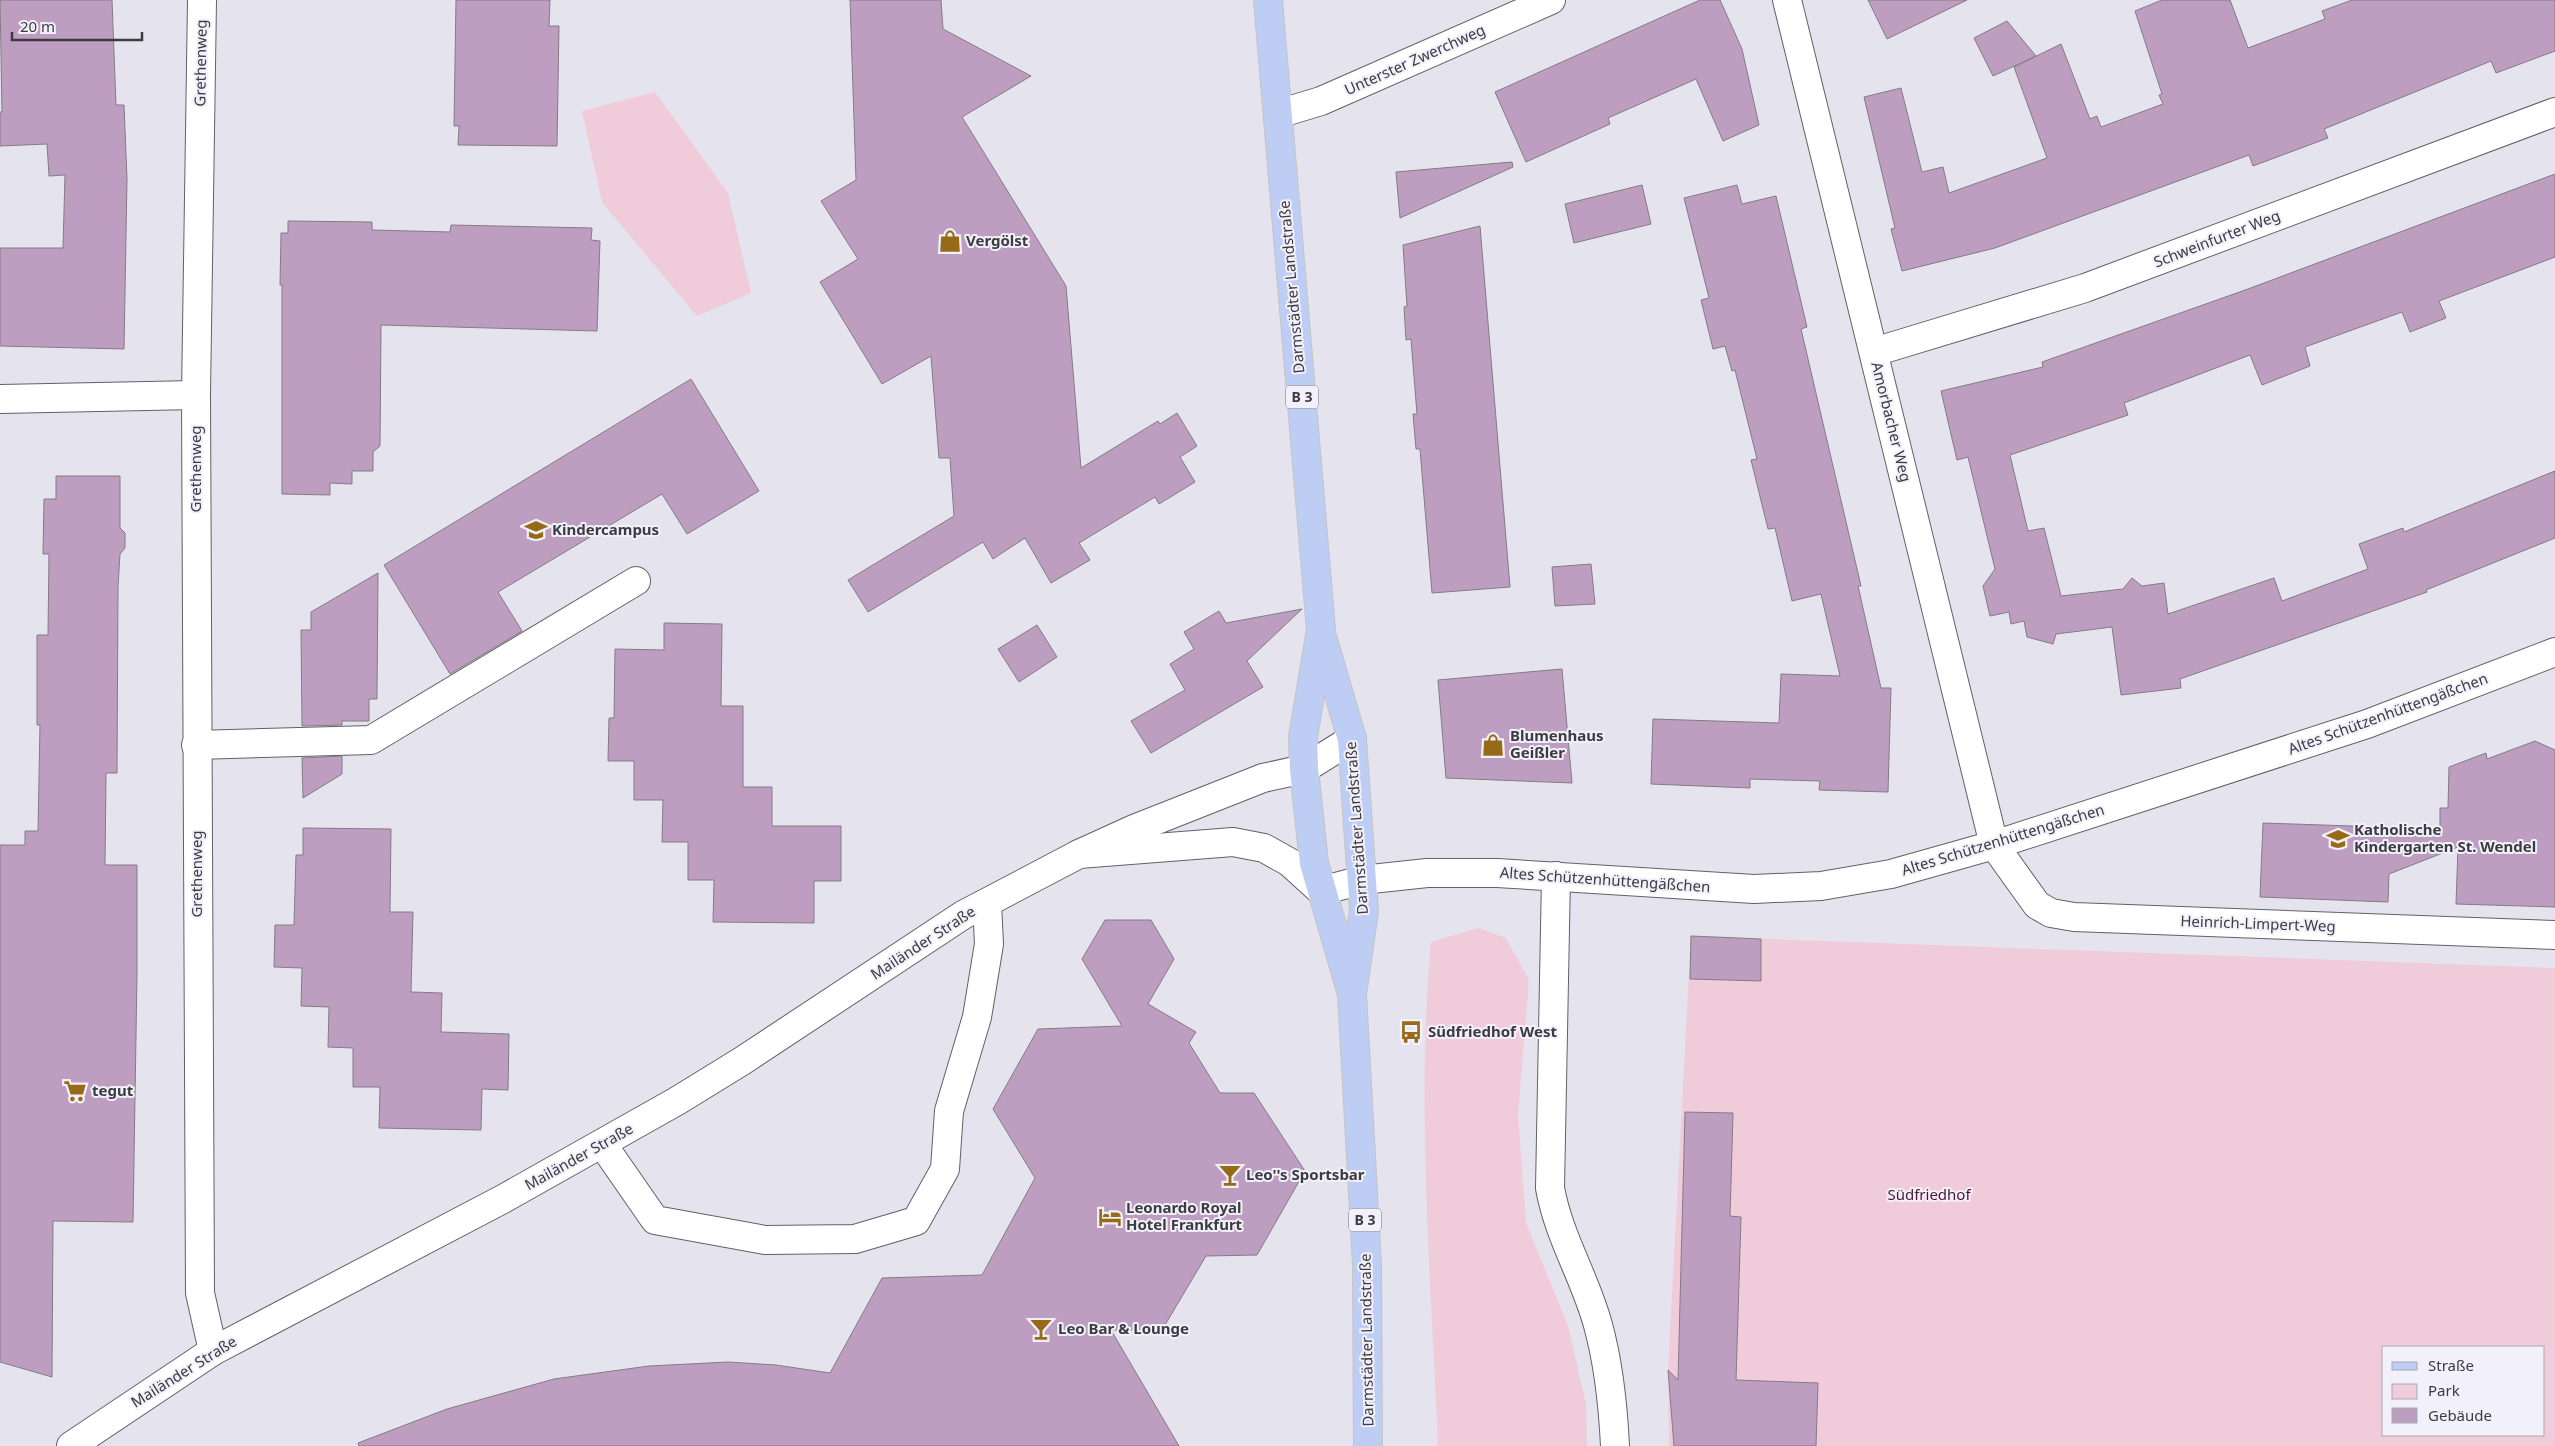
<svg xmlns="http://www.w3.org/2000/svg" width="2555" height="1446" font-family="'Noto Sans',sans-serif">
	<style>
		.green { fill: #f0ccda; fill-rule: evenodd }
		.building { fill: #be9ec0; stroke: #837c83 }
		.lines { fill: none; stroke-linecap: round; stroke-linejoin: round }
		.minor-casing { stroke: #626068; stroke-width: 30 }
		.major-casing { stroke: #c4c4c5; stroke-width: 30 }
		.minor { stroke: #fff; stroke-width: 28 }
		.major { stroke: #becdf4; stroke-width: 28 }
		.labels { text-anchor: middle; stroke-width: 4; stroke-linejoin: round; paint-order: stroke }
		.shield { fill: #f2f0fa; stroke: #737177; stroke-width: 1 }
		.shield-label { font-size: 14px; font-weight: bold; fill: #3c3b3f }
		.street-label { font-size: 15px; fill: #3c3b3f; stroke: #f2f0fa }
		.poi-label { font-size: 15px; font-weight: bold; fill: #3c3b3f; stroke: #f2f0fa; text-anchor: start }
		.park-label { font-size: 15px; fill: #4c1431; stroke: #f2f0fa }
	</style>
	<rect width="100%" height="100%" fill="#e5e3ed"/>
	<g class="green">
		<path d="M 655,92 L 728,193 L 751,293 L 697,316 L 602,202 L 582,111 Z"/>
		<path d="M 1478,928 L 1506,938 L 1529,980 L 1518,1115 L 1526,1223 L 1568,1326 L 1586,1404 L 1587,1446 L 1438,1446 C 1431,1280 1416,1107 1431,942 Z"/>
		<path d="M 1691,936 L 2555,968 L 2555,1446 L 1669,1446 L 1668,1370 ZM 2384,1347 L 2544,1347 L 2544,1435 L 2384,1435 Z"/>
	</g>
	<g class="building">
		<path d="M 0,0 L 112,0 L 116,105 L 124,105 L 127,179 L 124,349 L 0,346 L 0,248 L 63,248 L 65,175 L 49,176 L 47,144 L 0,146 L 0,112 L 2,112 Z"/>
		<path d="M 456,0 L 550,0 L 549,26 L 559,26 L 557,146 L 458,145 L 459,126 L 454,126 Z"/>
		<path d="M 850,0 L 941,0 L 943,29 L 1031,76 L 962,117 L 1066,286 L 1081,468 L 1158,421 L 1160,424 L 1177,413 L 1197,446 L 1180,457 L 1195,482 L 1159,504 L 1155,497 L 1079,543 L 1090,560 L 1051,583 L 1025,538 L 993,559 L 983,542 L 868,612 L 848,580 L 954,516 L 950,458 L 939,458 L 931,356 L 882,384 L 820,282 L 858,259 L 821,201 L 856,180 Z"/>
		<path d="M 1700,0 L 1720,0 L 1742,49 L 1759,125 L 1723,141 L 1696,79 L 1608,118 L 1610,124 L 1526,162 L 1495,92 Z"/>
		<path d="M 1868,0 L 1967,0 L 1887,39 Z"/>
		<path d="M 2162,0 L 2230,0 L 2248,48 L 2325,19 L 2322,11 L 2352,0 L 2555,0 L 2555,51 L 2496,73 L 2491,61 L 2324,129 L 2328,138 L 2253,166 L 2249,155 L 1995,248 L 1902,271 L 1891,229 L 1895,228 L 1864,97 L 1901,88 L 1922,172 L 1943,167 L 1949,193 L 2047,158 L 2014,67 L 2061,44 L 2090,119 L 2097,116 L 2101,127 L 2163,104 L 2159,95 L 2162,94 L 2135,11 Z"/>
		<path d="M 2007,21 L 2036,56 L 1993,76 L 1974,38 Z"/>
		<path d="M 1512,162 L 1513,167 L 1400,218 L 1396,172 Z"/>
		<path d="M 2555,174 L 2555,257 L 2439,301 L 2446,318 L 2410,332 L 2402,312 L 2305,347 L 2310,366 L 2262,385 L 2250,355 L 2124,403 L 2128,415 L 2010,455 L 2028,531 L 2044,528 L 2061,596 L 2123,589 L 2132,578 L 2142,586 L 2164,583 L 2168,614 L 2274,578 L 2282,601 L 2368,569 L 2359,544 L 2403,528 L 2404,532 L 2555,471 L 2555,538 L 2426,590 L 2427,592 L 2180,679 L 2181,688 L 2121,695 L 2112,627 L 2056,634 L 2053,644 L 2027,637 L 2024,621 L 2011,624 L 2009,612 L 1990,616 L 1983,586 L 1995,569 L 1968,457 L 1957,460 L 1941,391 L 2043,367 L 2042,362 L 2248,289 Z"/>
		<path d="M 1642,185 L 1651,224 L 1574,243 L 1565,204 Z"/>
		<path d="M 1737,185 L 1742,204 L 1776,196 L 1807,327 L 1801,329 L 1861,586 L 1858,586 L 1881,688 L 1891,688 L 1888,792 L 1819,790 L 1820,781 L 1750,779 L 1750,788 L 1651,784 L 1653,719 L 1779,723 L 1781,674 L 1840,676 L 1821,594 L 1792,601 L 1775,528 L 1768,529 L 1751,460 L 1757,459 L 1735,370 L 1732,371 L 1725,346 L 1713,349 L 1701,300 L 1709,298 L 1684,198 Z"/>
		<path d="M 288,221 L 372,222 L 372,230 L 450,232 L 451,225 L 592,228 L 591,240 L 600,241 L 597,331 L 381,325 L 380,446 L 373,452 L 373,471 L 352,471 L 352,484 L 330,483 L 330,495 L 282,494 L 282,285 L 280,285 L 281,233 L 288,233 Z"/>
		<path d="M 1480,226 L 1510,587 L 1432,593 L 1420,449 L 1416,449 L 1413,414 L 1417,414 L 1411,339 L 1406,340 L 1404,307 L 1407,306 L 1403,245 Z"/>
		<path d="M 691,379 L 759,491 L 687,534 L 662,494 L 498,592 L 522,631 L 450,674 L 384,565 Z"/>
		<path d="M 56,476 L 120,476 L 120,528 L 125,533 L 125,548 L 120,554 L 118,587 L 117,773 L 106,773 L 105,865 L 137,865 L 137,974 L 133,1222 L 53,1221 L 52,1377 L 0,1362 L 0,845 L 25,845 L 25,831 L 38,831 L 40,725 L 37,725 L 37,635 L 48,635 L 49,554 L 43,554 L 44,499 L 56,499 Z"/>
		<path d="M 1591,564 L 1595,604 L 1555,606 L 1552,567 Z"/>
		<path d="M 378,573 L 377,699 L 369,699 L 369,721 L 342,721 L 342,725 L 302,726 L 301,630 L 311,630 L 311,612 Z"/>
		<path d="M 1302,609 L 1247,661 L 1263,687 L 1151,753 L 1131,721 L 1185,690 L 1170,664 L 1194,649 L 1184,632 L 1219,611 L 1226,623 Z"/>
		<path d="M 664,623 L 722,624 L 721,706 L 743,706 L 743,787 L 772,787 L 772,826 L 841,826 L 841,881 L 814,881 L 814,923 L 713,922 L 714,880 L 688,880 L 688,842 L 662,842 L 663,800 L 634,800 L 634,761 L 608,761 L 609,718 L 614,718 L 615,649 L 664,650 Z"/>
		<path d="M 1037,625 L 1057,657 L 1019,682 L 998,649 Z"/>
		<path d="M 1562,669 L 1572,783 L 1446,778 L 1438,680 Z"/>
		<path d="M 2535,741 L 2555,750 L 2555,907 L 2456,904 L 2458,847 L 2389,874 L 2388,902 L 2260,897 L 2263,823 L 2440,829 L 2440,808 L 2448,808 L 2449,767 L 2486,753 L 2487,759 Z"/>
		<path d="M 342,756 L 342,774 L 303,798 L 302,758 Z"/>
		<path d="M 303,828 L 391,829 L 390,912 L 413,912 L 411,992 L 442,993 L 441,1032 L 509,1034 L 508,1090 L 482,1089 L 481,1130 L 379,1128 L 380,1087 L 353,1087 L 353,1048 L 328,1047 L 329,1007 L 301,1006 L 302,968 L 274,967 L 275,925 L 294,925 L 296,855 L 303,855 Z"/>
		<path d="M 1105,920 L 1151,920 L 1174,959 L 1148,1004 L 1196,1032 L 1189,1043 L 1220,1093 L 1254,1093 L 1305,1171 L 1257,1255 L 1206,1256 L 1162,1330 L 1111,1330 L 1179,1446 L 359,1446 L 358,1443 L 447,1409 L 554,1379 L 649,1366 L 728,1362 L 776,1365 L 830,1373 L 882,1278 L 982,1275 L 1035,1178 L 993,1109 L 1038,1029 L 1122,1026 L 1082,959 Z"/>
		<path d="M 1691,936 L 1761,939 L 1761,981 L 1690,979 Z"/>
		<path d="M 1685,1112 L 1733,1113 L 1730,1216 L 1741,1217 L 1736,1380 L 1818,1383 L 1816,1446 L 1674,1446 L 1668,1370 L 1678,1380 Z"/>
	</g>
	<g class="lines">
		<defs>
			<g id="minor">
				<path d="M 202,0 L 196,395 L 200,1293 L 213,1351"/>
				<path d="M 1787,0 L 1994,845 L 2037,905 L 2051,913 L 2074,917 L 2555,935"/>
				<path d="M 1278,114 L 1321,101 L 1551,0"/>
				<path d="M 1874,352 L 2085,288 L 2555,112"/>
				<path d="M 0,399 L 196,395"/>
				<path d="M 196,745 L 371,740 L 636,581"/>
				<path d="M 1079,854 L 1233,842 L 1264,848 L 1289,862 L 1321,891 L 1362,880 L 1427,873 L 1497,873 L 1754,889 L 1821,886 L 1891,874 L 1994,845 L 2367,724 L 2555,652"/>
				<path d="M 1556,876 L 1550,1188 C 1559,1238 1585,1277 1598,1325 C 1609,1365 1613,1405 1615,1446"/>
				<path d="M 603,1145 L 655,1220 L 765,1240 L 855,1239 L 916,1221 L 945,1169 L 949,1111 L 977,1017 L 989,944 L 987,903"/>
				<path d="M 71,1446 L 213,1351 L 503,1199 L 677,1101 L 742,1061 L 963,915 L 1079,854 L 1134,829 L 1263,778 L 1304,769 L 1352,739"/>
			</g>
			<g id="major">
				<path d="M 1268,0 L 1321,630 L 1303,737 L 1304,769 L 1314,863 L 1352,994 L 1367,1265 L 1368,1446"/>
				<path d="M 1323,640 L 1352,739 L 1364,911 L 1353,987"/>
			</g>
		</defs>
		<use href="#minor" class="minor-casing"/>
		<use href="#major" class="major-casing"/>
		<use href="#minor" class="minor"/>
		<use href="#major" class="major"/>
	</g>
	<defs>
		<symbol id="shop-bare" viewBox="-9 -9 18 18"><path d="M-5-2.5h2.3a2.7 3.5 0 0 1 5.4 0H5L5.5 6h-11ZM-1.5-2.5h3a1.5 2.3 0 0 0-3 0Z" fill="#966a17" stroke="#f2f0fa" stroke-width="2.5" paint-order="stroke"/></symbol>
		<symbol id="school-bare" viewBox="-9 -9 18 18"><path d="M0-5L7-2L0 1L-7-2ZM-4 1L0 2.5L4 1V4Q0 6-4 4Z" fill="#966a17" stroke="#f2f0fa" stroke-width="2.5" paint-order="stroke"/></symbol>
		<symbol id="bus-bare" viewBox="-9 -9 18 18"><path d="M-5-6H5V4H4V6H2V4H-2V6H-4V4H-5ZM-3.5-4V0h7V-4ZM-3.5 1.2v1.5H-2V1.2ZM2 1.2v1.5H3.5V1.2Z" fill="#966a17" stroke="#f2f0fa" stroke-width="2.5" paint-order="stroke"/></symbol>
		<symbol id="supermarket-bare" viewBox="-9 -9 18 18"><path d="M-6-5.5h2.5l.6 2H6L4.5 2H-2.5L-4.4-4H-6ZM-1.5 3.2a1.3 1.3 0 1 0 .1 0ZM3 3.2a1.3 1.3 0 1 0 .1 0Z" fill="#966a17" stroke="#f2f0fa" stroke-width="2.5" paint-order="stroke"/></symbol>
		<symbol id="bar-bare" viewBox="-9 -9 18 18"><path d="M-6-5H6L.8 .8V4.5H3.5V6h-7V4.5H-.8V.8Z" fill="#966a17" stroke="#f2f0fa" stroke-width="2.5" paint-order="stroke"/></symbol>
		<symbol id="hotel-bare" viewBox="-9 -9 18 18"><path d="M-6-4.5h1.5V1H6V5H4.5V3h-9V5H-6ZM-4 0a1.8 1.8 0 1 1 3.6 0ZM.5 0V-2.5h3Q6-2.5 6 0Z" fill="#966a17" stroke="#f2f0fa" stroke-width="2.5" paint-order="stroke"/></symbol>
	</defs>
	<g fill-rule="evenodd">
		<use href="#shop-bare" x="934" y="225" width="32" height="32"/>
		<use href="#school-bare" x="520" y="514" width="32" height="32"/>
		<use href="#shop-bare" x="1477" y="729" width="32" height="32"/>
		<use href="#school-bare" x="2322" y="823" width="32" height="32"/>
		<use href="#bus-bare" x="1395" y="1016" width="32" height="32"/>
		<use href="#supermarket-bare" x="59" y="1075" width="32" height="32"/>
		<use href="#bar-bare" x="1214" y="1159" width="32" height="32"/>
		<use href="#hotel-bare" x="1094" y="1201" width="32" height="32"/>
		<use href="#bar-bare" x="1025" y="1313" width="32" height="32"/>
	</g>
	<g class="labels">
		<g class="shield">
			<rect x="1286" y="385.5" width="32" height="23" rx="4"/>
			<rect x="1349" y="1208.5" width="32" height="23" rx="4"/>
		</g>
		<g class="shield-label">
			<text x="1302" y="402">B 3</text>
			<text x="1365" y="1225">B 3</text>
		</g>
		<g class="street-label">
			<text transform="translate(1415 60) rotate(-24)" y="5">Unterster Zwerchweg</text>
			<text transform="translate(201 63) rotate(-89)" y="5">Grethenweg</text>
			<text transform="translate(2217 239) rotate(-21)" y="5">Schweinfurter Weg</text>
			<text transform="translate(1292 287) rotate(-95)" y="5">Darmstädter Landstraße</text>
			<text transform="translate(1891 422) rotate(76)" y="5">Amorbacher Weg</text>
			<text transform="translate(196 469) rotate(-90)" y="5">Grethenweg</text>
			<text transform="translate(2388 714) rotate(-20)" y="5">Altes Schützenhüttengäßchen</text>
			<text transform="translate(1357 828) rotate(-94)" y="5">Darmstädter Landstraße</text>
			<text transform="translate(2003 840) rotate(-17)" y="5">Altes Schützenhüttengäßchen</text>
			<text transform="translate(197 874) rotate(-90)" y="5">Grethenweg</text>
			<text transform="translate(1605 880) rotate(4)" y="5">Altes Schützenhüttengäßchen</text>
			<text transform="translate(2258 924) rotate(2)" y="5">Heinrich-Limpert-Weg</text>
			<text transform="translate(923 943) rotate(-33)" y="5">Mailänder Straße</text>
			<text transform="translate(579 1157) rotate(-29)" y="5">Mailänder Straße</text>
			<text transform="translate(1367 1340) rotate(-91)" y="5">Darmstädter Landstraße</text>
			<text transform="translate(184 1372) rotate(-32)" y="5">Mailänder Straße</text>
		</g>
		<g class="poi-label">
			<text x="966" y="246">Vergölst</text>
			<text x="552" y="535">Kindercampus</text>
			<text x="1510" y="741">Blumenhaus<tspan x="1510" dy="17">Geißler</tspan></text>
			<text x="2354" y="835">Katholische<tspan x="2354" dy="17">Kindergarten St. Wendel</tspan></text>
			<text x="1428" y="1037">Südfriedhof West</text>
			<text x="92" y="1096">tegut</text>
			<text x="1246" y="1180">Leo''s Sportsbar</text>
			<text x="1126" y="1213">Leonardo Royal<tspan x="1126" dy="17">Hotel Frankfurt</tspan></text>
			<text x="1058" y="1334">Leo Bar &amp; Lounge</text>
		</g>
		<g class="park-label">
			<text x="1929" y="1200">Südfriedhof</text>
		</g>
	</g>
	<rect x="2382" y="1346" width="162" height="90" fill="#f2f0fa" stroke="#a9a8af"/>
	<rect x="2392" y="1362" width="25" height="8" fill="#becdf4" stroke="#a9a8af"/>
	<text x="2428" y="1371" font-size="15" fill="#3c3b3f">Straße</text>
	<rect x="2392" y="1384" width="25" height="15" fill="#f0ccda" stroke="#a9a8af"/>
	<text x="2428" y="1396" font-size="15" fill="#3c3b3f">Park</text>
	<rect x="2392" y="1408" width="25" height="15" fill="#be9ec0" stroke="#a9a8af"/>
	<text x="2428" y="1421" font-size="15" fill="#3c3b3f">Gebäude</text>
	<path d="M12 32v8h130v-8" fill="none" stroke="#3c3b3f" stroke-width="2.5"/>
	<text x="20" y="32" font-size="15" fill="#3c3b3f" stroke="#f2f0fa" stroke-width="4" paint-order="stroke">20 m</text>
</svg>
